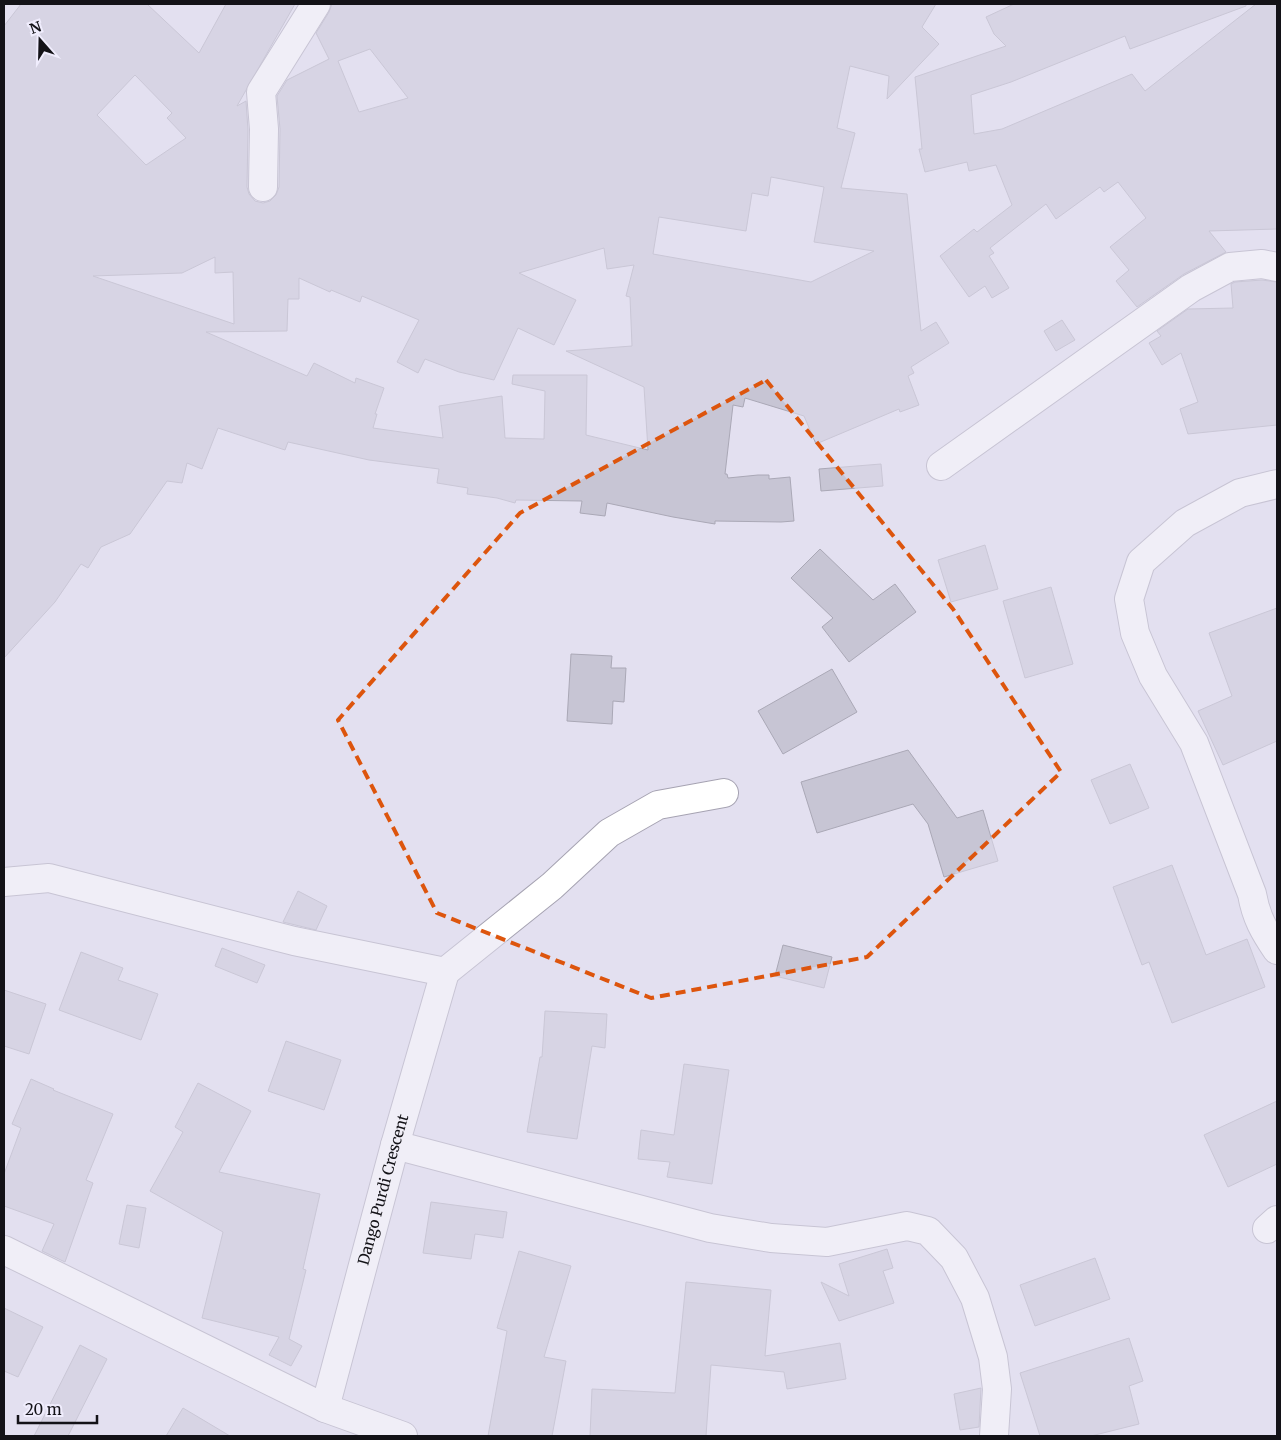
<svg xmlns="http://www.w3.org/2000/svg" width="1281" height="1440" font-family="Merriweather,serif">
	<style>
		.building { fill: #c7c5d4; stroke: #aaa8b6; fill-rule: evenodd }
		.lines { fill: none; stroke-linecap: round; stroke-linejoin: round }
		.minor-casing { stroke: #a6a3b2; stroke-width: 30 }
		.minor { stroke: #fff; stroke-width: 28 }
		.marked { fill: none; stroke: #dd550d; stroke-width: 4; stroke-dasharray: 10 6; stroke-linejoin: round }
		.labels { text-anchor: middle; stroke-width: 4.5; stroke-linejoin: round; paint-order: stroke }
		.street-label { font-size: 15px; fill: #131217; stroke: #f0edfd }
	</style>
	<rect width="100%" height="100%" fill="#e3e0f0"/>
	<g class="building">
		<path d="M 21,4 L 147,4 L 199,53 L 226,4 L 295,4 L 237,106 L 246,101 L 248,130 L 247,187 L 249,194 L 255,201 L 263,203 L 270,201 L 276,195 L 279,187 L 280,129 L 277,96 L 287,80 L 329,59 L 316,33 L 329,12 L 332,4 L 936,4 L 922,27 L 939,44 L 887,99 L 889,76 L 850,66 L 837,128 L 855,133 L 841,188 L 907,194 L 921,331 L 936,322 L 949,343 L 911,367 L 914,373 L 908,376 L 919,405 L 900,412 L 899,409 L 816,444 L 804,416 L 745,398 L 743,407 L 733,405 L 725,474 L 727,474 L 728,478 L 758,475 L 769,475 L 769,479 L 790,477 L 794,521 L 781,522 L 715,521 L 715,524 L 673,517 L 607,503 L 605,516 L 580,513 L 582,501 L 516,500 L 515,503 L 497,498 L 467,494 L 468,488 L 437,483 L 439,469 L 369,460 L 288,442 L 285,450 L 218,428 L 202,469 L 187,463 L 182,483 L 167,481 L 130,534 L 101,547 L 88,568 L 81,564 L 55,602 L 4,658 L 4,26 ZM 370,49 L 408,98 L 359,112 L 338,61 ZM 135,75 L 172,113 L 167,118 L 186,138 L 146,165 L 97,115 ZM 771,177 L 824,187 L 814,242 L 874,251 L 811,282 L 653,254 L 659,217 L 746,231 L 752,193 L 768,196 ZM 604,248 L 607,269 L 634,265 L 626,296 L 630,297 L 632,346 L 566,351 L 644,387 L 648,450 L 586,435 L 587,375 L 513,375 L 512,384 L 545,391 L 544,439 L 505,438 L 502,396 L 439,406 L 443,438 L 373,428 L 377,414 L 375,414 L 384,388 L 356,378 L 355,383 L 314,363 L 307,376 L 206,332 L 287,331 L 288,299 L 299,299 L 299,278 L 330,292 L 331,290 L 360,302 L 362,296 L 419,320 L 397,362 L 418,373 L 425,359 L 459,372 L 494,380 L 518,328 L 554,345 L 576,300 L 519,273 ZM 215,257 L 215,273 L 233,272 L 234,324 L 93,276 L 182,273 Z"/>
		<path d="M 1014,4 L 1246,4 L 1246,6 L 1130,49 L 1125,36 L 1011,82 L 971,95 L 974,134 L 1002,129 L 1132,74 L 1145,91 L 1256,4 L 1277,4 L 1277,229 L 1209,231 L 1226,252 L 1184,274 L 1137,307 L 1116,281 L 1129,270 L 1110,247 L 1146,218 L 1118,182 L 1104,192 L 1100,187 L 1056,219 L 1046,204 L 990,248 L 994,253 L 989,256 L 1009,288 L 992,298 L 985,286 L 969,297 L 940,256 L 974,229 L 977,232 L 1012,205 L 996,165 L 969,171 L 967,162 L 925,172 L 919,149 L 922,149 L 915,77 L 1006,46 L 994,34 L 986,17 Z"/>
		<path d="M 1262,280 L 1277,282 L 1277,425 L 1188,434 L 1180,409 L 1198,402 L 1181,353 L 1162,365 L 1149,343 L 1161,336 L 1157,331 L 1188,309 L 1233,308 L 1231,284 L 1235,282 Z"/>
		<path d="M 1062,320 L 1075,340 L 1056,351 L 1044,331 Z"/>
		<path d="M 881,464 L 883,486 L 821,491 L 819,469 Z"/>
		<path d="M 985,545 L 998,589 L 951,602 L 938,560 Z"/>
		<path d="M 820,549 L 873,600 L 895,584 L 916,612 L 849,662 L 822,627 L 833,618 L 791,578 Z"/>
		<path d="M 1051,587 L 1073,664 L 1025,678 L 1003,601 Z"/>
		<path d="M 1277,608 L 1277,741 L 1223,765 L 1198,711 L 1232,696 L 1209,633 Z"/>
		<path d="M 571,654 L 612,656 L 611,668 L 626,668 L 624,702 L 613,701 L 612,724 L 567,721 Z"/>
		<path d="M 832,669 L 857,712 L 783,754 L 758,711 Z"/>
		<path d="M 908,750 L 957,818 L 983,810 L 998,861 L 944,877 L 928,824 L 913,804 L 817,833 L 801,782 Z"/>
		<path d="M 1130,764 L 1149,808 L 1110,824 L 1091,780 Z"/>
		<path d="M 1172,865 L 1206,955 L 1247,939 L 1265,987 L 1172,1023 L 1149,962 L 1142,965 L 1113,887 Z"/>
		<path d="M 298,891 L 327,906 L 316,930 L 283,922 Z"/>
		<path d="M 783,945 L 832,957 L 824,988 L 775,976 Z"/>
		<path d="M 222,948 L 265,965 L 257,983 L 215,966 Z"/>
		<path d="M 81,952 L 123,968 L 118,980 L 158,994 L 141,1040 L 59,1010 Z"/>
		<path d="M 4,990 L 46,1004 L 29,1054 L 4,1046 Z"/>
		<path d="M 545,1011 L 607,1014 L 605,1048 L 592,1046 L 577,1139 L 527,1132 L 540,1057 L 542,1057 Z"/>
		<path d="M 286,1041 L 341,1060 L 324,1110 L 268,1091 Z"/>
		<path d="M 684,1064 L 729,1070 L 712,1184 L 667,1177 L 670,1162 L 638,1159 L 641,1130 L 674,1135 Z"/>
		<path d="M 31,1079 L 54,1089 L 53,1090 L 113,1114 L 86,1180 L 93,1183 L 65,1262 L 42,1251 L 54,1224 L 4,1206 L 4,1174 L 21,1128 L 12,1124 Z"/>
		<path d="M 198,1083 L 251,1111 L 219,1172 L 320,1194 L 303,1269 L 306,1270 L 289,1339 L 302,1346 L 291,1366 L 269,1355 L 279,1337 L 202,1318 L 223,1232 L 150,1191 L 183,1132 L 175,1127 Z"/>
		<path d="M 1277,1101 L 1277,1164 L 1228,1187 L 1204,1135 Z"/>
		<path d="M 431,1202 L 507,1212 L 503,1238 L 475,1234 L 471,1259 L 423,1253 Z"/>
		<path d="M 127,1205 L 146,1208 L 139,1248 L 119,1244 Z"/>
		<path d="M 887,1249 L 893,1268 L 883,1271 L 894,1303 L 839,1321 L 821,1282 L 849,1296 L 839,1264 Z"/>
		<path d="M 519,1251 L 571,1266 L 544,1357 L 566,1361 L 552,1436 L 488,1436 L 507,1331 L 497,1328 Z"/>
		<path d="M 1095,1258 L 1110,1299 L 1035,1326 L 1020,1285 Z"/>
		<path d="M 686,1282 L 771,1290 L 765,1356 L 840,1343 L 846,1379 L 787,1389 L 784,1372 L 711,1365 L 706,1436 L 590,1436 L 592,1389 L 675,1393 Z"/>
		<path d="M 4,1308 L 43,1327 L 18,1377 L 4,1371 Z"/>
		<path d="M 1129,1338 L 1143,1381 L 1129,1386 L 1139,1424 L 1091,1436 L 1040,1436 L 1020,1373 Z"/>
		<path d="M 80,1345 L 107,1359 L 68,1436 L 34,1436 Z"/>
		<path d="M 981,1388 L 979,1427 L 960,1430 L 954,1394 Z"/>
		<path d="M 183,1408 L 230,1436 L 166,1436 Z"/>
	</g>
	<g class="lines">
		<defs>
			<g id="minor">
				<path d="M 263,187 L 264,129 L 261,92 L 316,4"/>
				<path d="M 941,466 L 1191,288 L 1230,267 L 1262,264 L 1277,267"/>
				<path d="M 1277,484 L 1240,493 L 1185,523 L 1141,562 L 1129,599 L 1135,633 L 1153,676 L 1194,743 L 1252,894 C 1256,917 1264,931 1277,950"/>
				<path d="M 4,882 L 49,878 L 294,941 L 445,972 L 552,886 L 609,833 L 658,805 L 724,793"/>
				<path d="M 395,1145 L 710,1228 L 771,1238 L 827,1242 L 907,1226 L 928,1231 L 954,1258 L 975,1298 L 993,1357 L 997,1389 L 994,1436"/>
				<path d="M 1267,1229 L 1277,1220"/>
				<path d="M 4,1250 L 325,1408 L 403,1436"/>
				<path id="s1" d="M 325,1408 L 395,1145 L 445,972"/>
			</g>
		</defs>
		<use href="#minor" class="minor-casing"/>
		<use href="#minor" class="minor"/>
	</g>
	<path d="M0 0H1281V1440H0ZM 766,380 L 953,609 L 1061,772 L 867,957 L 651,998 L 437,913 L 338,720 L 520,513 Z" fill="#e3e0f0" fill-opacity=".55" fill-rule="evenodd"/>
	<path class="marked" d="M 766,380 L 953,609 L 1061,772 L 867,957 L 651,998 L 437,913 L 338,720 L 520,513 Z"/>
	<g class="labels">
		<g class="street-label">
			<text dy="5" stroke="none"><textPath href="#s1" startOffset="226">Dango Purdi Crescent</textPath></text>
		</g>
	</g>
	<rect width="1281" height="1440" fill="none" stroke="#131217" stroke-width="10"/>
	<g transform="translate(40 40) rotate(340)" stroke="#f0edfd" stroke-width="4" paint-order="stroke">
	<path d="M0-4L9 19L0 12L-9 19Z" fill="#131217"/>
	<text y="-8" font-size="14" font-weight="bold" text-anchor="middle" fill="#131217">N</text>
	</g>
	<path d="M18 1415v8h79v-8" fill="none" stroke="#131217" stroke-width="2.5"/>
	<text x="25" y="1415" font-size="15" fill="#131217" stroke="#f0edfd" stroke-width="4" paint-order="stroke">20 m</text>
</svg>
